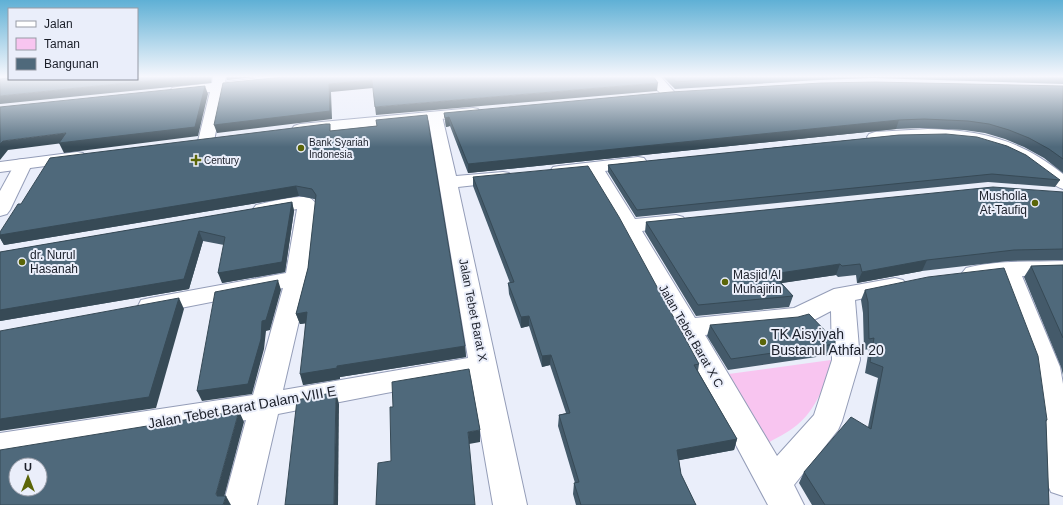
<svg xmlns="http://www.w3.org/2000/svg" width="1063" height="505" font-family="Arial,sans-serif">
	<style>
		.green { fill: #f8c5f0 }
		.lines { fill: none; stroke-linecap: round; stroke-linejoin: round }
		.street-casing { stroke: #949db8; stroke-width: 2 }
		.secondary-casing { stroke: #949db8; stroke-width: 2 }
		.street { fill: #fff; fill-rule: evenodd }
		.secondary { fill: #fff; fill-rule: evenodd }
		.wall { fill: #445a6a }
		.shaded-wall { fill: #374a56 }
		.building { fill: #4f697b; stroke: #374a56; fill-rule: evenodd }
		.poi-dot { fill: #5b6508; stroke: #eaeefa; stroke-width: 1.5 }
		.labels { text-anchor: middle; stroke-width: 4; stroke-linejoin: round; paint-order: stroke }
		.far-poi-label { font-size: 10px; fill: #1b1f29; stroke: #eaeefa; text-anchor: start }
		.poi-label { font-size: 12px; fill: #1b1f29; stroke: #eaeefa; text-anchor: start }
		.street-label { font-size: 12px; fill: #1b1f29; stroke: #eaeefa }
		.near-poi-label { font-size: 14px; fill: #1b1f29; stroke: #eaeefa; text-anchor: start }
		.near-street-label { font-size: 14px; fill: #1b1f29; stroke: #eaeefa }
	</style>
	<rect width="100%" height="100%" fill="#eaeefa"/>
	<path class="green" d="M 831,360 C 829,380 814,412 797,425 C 788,433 775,438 765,445 L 721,375 Z"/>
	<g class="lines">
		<defs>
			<g id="street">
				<path d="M 213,76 L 226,76 L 225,82 L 252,79 L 257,80 L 259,83 L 257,86 L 224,90 L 214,141 L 212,144 L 206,146 L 200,144 L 198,141 L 210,92 L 177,95 L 172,94 L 170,91 L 172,88 L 177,87 L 212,83 Z"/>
				<path d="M 435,112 L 440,113 L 442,116 L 456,176 L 503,172 L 509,173 L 512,177 L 509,181 L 503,182 L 458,187 L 527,505 L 493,505 L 471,378 L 386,393 L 278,414 L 257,505 L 223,505 L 246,420 L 0,461 L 0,433 L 253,395 L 283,288 L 150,314 L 141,312 L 138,306 L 141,300 L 150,298 L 286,273 L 297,209 L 263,215 L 256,213 L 253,209 L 256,205 C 269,202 298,194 310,198 C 313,200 315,202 317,205 L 309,278 L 283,390 L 468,358 L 428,116 L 430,113 Z"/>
				<path d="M 928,129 C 981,130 1021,140 1063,174 L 1063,189 C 1052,186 1045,176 1036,169 C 1030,165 1022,160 1015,156 C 973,132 921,138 875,142 L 869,140 L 867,137 L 869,134 L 875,132 Z"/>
				<path d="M 638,157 L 644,158 L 647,162 L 644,166 L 605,171 L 635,219 L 676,215 L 683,217 L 686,221 L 683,225 L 642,231 L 695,318 L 794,308 L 834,289 L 895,278 L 903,280 L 907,285 L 903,290 L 855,300 L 860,360 L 842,421 L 838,430 L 794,485 L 804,505 L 768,505 L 619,226 L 589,173 L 559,176 L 553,175 L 550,171 L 553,167 L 559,166 ZM 831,311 L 832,360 L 814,415 L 777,456 L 705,335 L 794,326 L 812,321 Z"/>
				<path d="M 23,159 L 29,160 L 32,164 L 10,210 L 7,214 L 0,216 L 0,191 L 17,160 Z"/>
				<path d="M 1063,261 L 1063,275 L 1022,276 L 1060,367 L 1063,384 L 1063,496 L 1051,492 L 1046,481 L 1032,367 L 999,277 L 974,280 L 966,278 L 962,273 L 966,268 C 997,260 1031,262 1063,261 Z"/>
			</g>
			<g id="secondary">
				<path d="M 647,76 L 660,76 L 677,95 L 675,98 C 663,101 653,85 647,76 Z"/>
				<path d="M 473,108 L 478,109 L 480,112 L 478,115 L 300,134 L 294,132 L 292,129 L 294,126 L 300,124 Z"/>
				<path d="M 77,152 L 83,153 L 86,157 L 83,161 L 0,172 L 0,162 Z"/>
			</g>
		</defs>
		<use href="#street" class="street-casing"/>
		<use href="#secondary" class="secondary-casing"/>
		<use href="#street" class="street"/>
		<use href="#secondary" class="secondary"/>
	</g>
	<g class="wall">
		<path d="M 662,76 L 1063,76 L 1063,84 L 872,78 L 819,80 L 675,89 Z"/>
		<path d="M 1063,86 L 1063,173 L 1044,158 L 1024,147 L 1005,139 L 985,133 L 964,130 L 920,128 L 896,129 L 468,173 L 450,126 L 446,127 L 444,113 Z"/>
		<path d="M 332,131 L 465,346 L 466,357 L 340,377 L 340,379 L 303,385 L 305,323 L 300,324 L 296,314 L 308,268 L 316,200 L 314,199 L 299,196 L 4,245 L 0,238 L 0,232 Z"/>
		<path d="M 899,135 L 1060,180 L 1055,187 L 988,182 L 636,217 L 608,172 L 608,165 Z"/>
		<path d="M 473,177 L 699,364 L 698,371 L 737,439 L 734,450 L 679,460 L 681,474 L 696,505 L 576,505 L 573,494 L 574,483 L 575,483 L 558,426 L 559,415 L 566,413 L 550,365 L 542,367 L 529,326 L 521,328 L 509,294 L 508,283 L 510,283 L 473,186 Z"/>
		<path d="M 1063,192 L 1063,260 L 1008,261 L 922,271 L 857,283 L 856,275 L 838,277 L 836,275 L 781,283 L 793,296 L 789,307 L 696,316 L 645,232 L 646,222 Z"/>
		<path d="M 292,202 L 294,211 L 285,272 L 222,283 L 224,245 L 203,241 L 189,289 L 0,321 L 0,252 Z"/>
		<path d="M 1063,265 L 1063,375 L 1061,367 L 1024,277 L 1031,266 Z"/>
		<path d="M 865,290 L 1047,420 L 1046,422 L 1049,505 L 812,505 L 799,483 L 804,472 L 868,427 L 878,378 L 865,373 L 869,349 L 864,350 L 863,313 L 861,300 Z"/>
		<path d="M 710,325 L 835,344 L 830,355 L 728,370 L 707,336 Z"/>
	</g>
	<g class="shaded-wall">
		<path d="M 194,76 L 212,76 L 211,83 L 0,104 L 0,96 Z"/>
		<path d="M 226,76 L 265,76 L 227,80 Z"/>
		<path d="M 372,80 L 373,88 L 331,92 L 332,119 L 217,133 L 214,125 L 329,84 Z"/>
		<path d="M 658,83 L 657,91 L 376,115 L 375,107 Z"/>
		<path d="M 205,86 L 208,94 L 198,136 L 64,153 L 59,143 Z"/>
		<path d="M 449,117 L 450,126 L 446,127 L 445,118 Z"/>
		<path d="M 899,120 L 896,129 L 468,173 L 468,164 Z"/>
		<path d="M 66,133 L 71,142 L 8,150 L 0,160 L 0,144 L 3,141 Z"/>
		<path d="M 296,186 L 299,196 L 4,245 L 0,238 L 0,235 Z"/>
		<path d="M 292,202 L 294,211 L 285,272 L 222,283 L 218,273 Z"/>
		<path d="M 199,231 L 203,241 L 189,289 L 0,321 L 0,310 Z"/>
		<path d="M 927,260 L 922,271 L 857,283 L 862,272 Z"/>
		<path d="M 840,264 L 836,275 L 769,285 L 773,274 Z"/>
		<path d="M 278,280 L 281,290 L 270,330 L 266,331 L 264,349 L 252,394 L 202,401 L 197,391 Z"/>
		<path d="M 179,298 L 184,309 L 156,408 L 0,431 L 0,419 Z"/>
		<path d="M 307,312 L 310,323 L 300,324 L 296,314 Z"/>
		<path d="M 529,316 L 529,326 L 521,328 L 521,317 Z"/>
		<path d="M 465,346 L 466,357 L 340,377 L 340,379 L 303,385 L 300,374 L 337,366 Z"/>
		<path d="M 551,355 L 550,365 L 542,367 L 542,356 Z"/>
		<path d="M 336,392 L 339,404 L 338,505 L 334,505 Z"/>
		<path d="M 239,411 L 244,422 L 222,505 L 216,494 Z"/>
		<path d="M 480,430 L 480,442 L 469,444 L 468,432 Z"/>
		<path d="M 737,439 L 734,450 L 675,461 L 677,450 Z"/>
		<path d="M 226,496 L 231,505 L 223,505 Z"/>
	</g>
	<g class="building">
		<path d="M 137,76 L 194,76 L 0,96 L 0,79 L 9,78 L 9,79 L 137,79 Z"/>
		<path d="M 294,76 L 653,76 L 658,83 L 375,107 L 372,80 L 329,84 L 330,111 L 214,125 L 223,83 Z"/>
		<path d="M 671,76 L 755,76 L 676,82 Z"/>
		<path d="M 875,82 L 1063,86 L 1063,159 L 1049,149 L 1029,138 L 1009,130 L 989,124 L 968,121 L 924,119 L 899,120 L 468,164 L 449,117 L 445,118 L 444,113 L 671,92 L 821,83 Z"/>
		<path d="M 205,86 L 195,127 L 59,143 L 66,133 L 3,141 L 0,144 L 0,107 Z"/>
		<path d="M 427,115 L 465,346 L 337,366 L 337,368 L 300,374 L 307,312 L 296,314 L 308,268 L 316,195 L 312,189 L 296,186 L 0,235 L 0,232 L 18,204 L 21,204 L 50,158 L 326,124 L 330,124 L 330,131 L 377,126 L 376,120 Z"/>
		<path d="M 946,134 L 977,137 L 1007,146 L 1026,155 L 1060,180 L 992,174 L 637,210 L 608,165 L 899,135 Z"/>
		<path d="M 588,166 L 619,217 L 699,364 L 694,365 L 737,439 L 677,450 L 681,474 L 696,505 L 581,505 L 574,483 L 579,482 L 559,415 L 570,413 L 551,355 L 542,356 L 529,316 L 521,317 L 508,283 L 514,282 L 473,177 Z"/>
		<path d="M 993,187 L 1063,192 L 1063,249 L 1014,250 L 927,260 L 862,272 L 860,264 L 842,266 L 840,264 L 773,274 L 793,296 L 698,305 L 646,222 Z"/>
		<path d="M 292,202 L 282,262 L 218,273 L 225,237 L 199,231 L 184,279 L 0,310 L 0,252 Z"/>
		<path d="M 1063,265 L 1063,338 L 1031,266 Z"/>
		<path d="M 1004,268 L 1038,356 L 1047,420 L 1046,420 L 1049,505 L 825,505 L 804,472 L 851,417 L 871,429 L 883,367 L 870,362 L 874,338 L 869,339 L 868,302 L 865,290 L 928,277 Z"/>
		<path d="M 278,280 L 266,320 L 262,321 L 261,339 L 248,384 L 197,391 L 215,292 Z"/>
		<path d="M 179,298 L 149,397 L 0,419 L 0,331 Z"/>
		<path d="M 809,314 L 835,341 L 835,344 L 731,359 L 710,325 L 798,317 Z"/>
		<path d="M 469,369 L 480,430 L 468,432 L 475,505 L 376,505 L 378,463 L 391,461 L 390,407 L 393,407 L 392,382 Z"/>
		<path d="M 336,392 L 334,505 L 285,505 L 297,400 Z"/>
		<path d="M 239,411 L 216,494 L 217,496 L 226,496 L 223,505 L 0,505 L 0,450 ZM 16,465 L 40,465 L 40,489 L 16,489 Z"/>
	</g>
	<linearGradient id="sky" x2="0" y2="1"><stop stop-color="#5fb0d5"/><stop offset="0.52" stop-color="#f6f7fd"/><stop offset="1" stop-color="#f6f7fd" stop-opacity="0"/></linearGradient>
	<rect width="1063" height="147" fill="url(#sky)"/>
	<g class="poi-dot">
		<circle cx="301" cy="148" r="4"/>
		<path d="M194 154h4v4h4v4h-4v4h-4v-4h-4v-4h4z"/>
		<circle cx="1035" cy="203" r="4"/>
		<circle cx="22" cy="262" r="4"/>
		<circle cx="725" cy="282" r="4"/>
		<circle cx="763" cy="342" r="4"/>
	</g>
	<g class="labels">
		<g class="far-poi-label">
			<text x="309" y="146">Bank Syariah<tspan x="309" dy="12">Indonesia</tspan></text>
			<text x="204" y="164">Century</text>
		</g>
		<g class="poi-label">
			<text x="1027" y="200" text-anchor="end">Musholla<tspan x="1027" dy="14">At-Taufiq</tspan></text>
			<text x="30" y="259">dr. Nurul<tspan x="30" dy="14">Hasanah</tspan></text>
			<text x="733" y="279">Masjid Al<tspan x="733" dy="14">Muhajirin</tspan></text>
		</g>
		<g class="street-label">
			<text transform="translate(473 310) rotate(79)" y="4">Jalan Tebet Barat X</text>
			<text transform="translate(691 336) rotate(60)" y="4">Jalan Tebet Barat X C</text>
		</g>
		<g class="near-poi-label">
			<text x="771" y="339">TK Aisyiyah<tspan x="771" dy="16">Bustanul Athfal 20</tspan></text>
		</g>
		<g class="near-street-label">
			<text transform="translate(242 407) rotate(-10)" y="5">Jalan Tebet Barat Dalam VIII E</text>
		</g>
	</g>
	<rect x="8" y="8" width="130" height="72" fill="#eaeefa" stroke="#979ba6"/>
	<rect x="16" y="21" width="20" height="6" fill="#ffffff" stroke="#979ba6"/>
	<text x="44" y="28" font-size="12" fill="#1b1f29">Jalan</text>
	<rect x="16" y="38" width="20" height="12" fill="#f8c5f0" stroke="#979ba6"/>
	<text x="44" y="48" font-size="12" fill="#1b1f29">Taman</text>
	<rect x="16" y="58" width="20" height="12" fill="#4f697b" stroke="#979ba6"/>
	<text x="44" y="68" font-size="12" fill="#1b1f29">Bangunan</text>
	<g transform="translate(28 477)"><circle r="19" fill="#eaeefa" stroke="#979ba6"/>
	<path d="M0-3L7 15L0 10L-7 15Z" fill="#5b6508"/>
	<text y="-6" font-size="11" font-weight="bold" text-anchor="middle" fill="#1b1f29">U</text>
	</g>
</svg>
